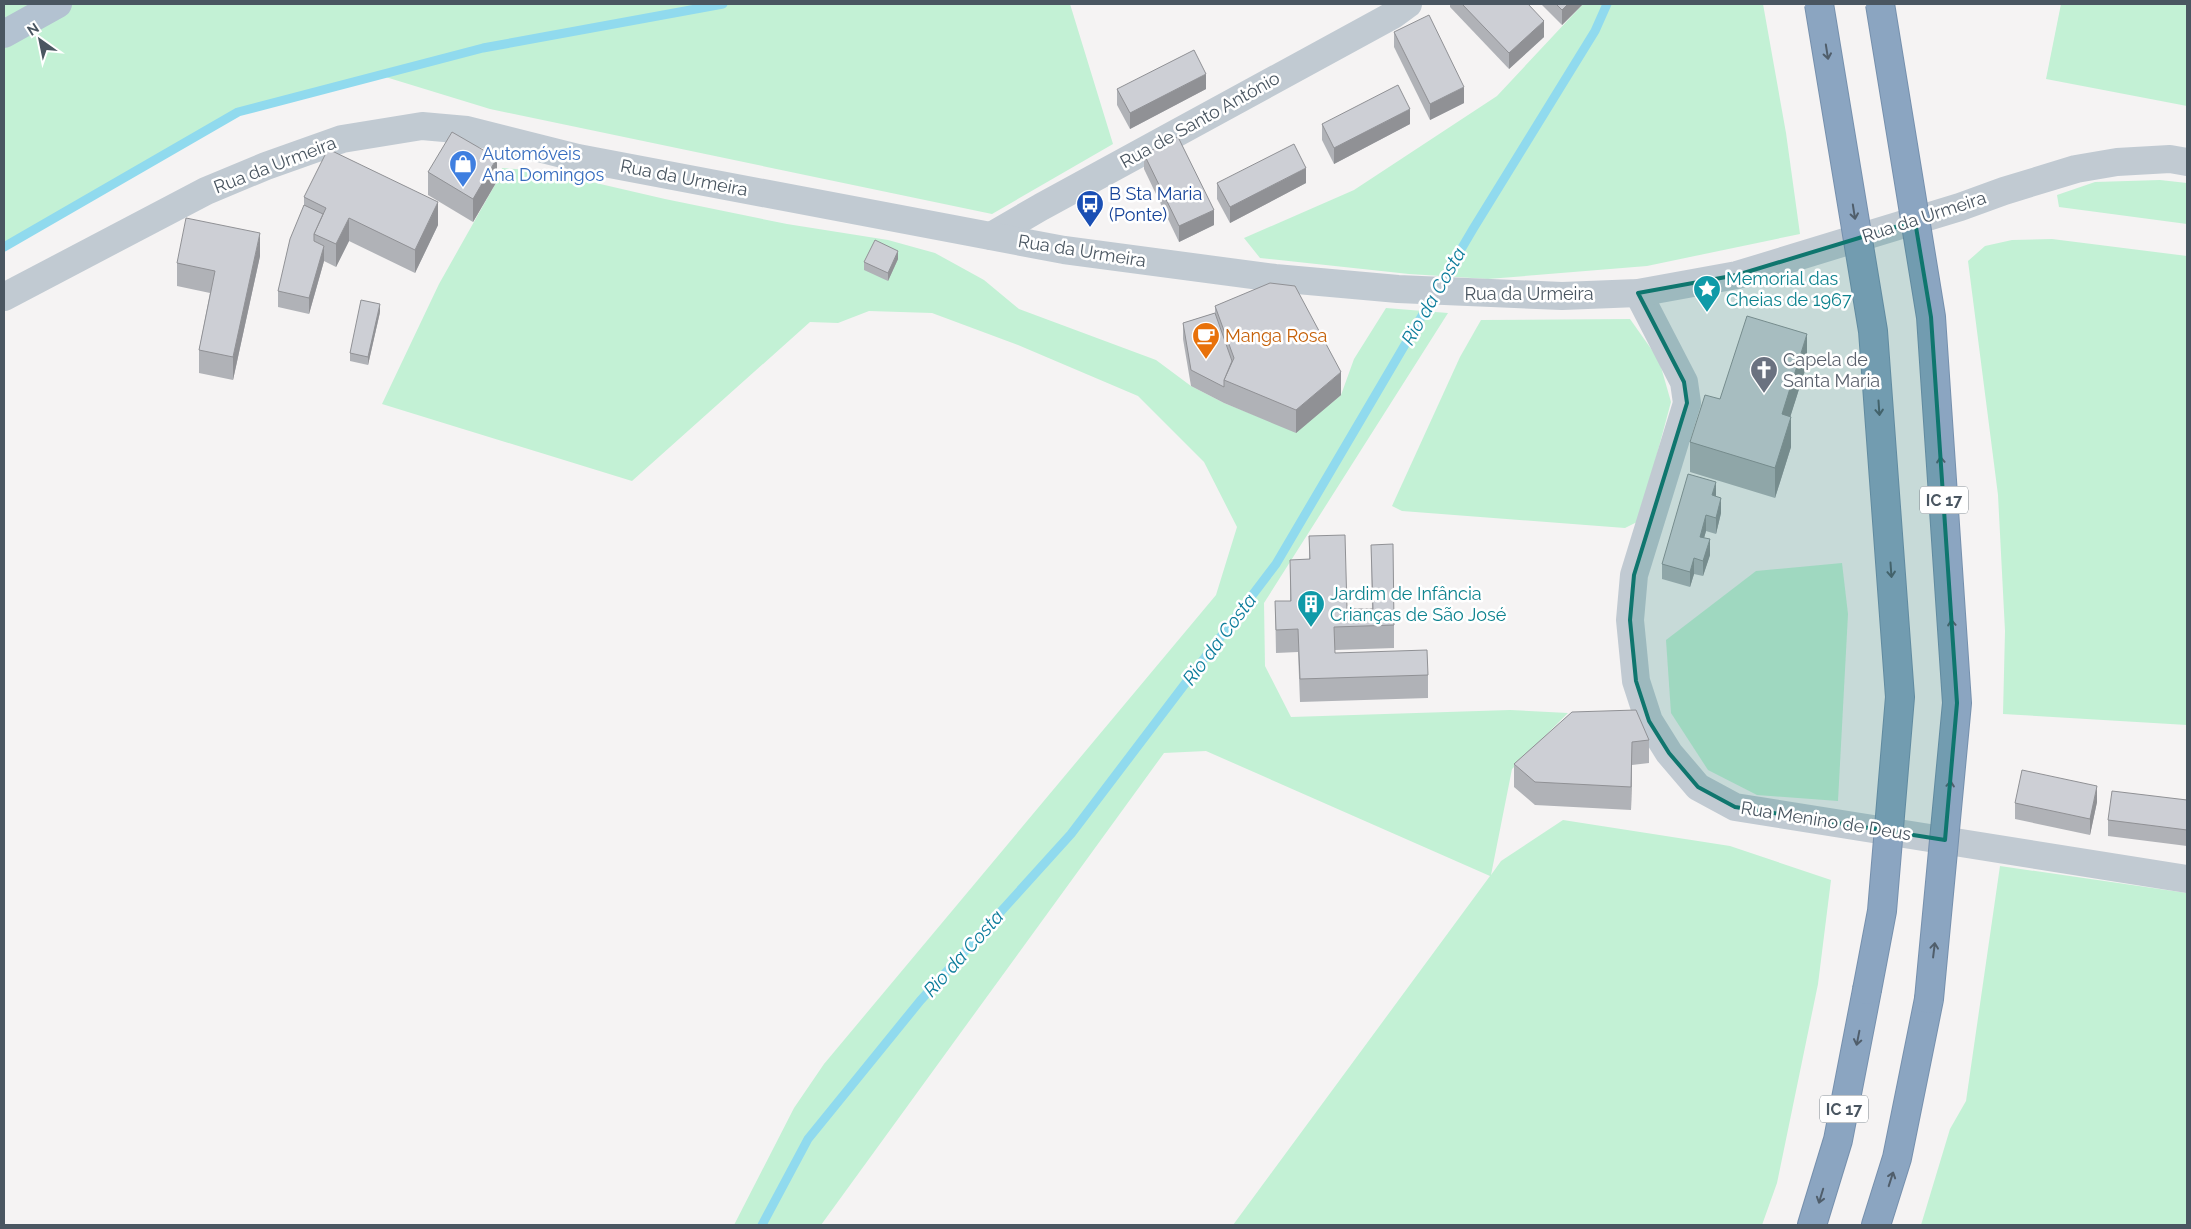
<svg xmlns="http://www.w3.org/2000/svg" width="2191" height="1229" font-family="Raleway,sans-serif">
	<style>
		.green { fill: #c3f1d5 }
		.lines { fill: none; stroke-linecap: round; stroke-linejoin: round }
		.stream { stroke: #90daee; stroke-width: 9 }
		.highway-casing { stroke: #7690ad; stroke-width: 30 }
		.minor { stroke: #c1cad2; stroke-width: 28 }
		.major { stroke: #b3c2d1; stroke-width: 28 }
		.highway { stroke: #8ba5c1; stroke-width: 28 }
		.highway-bridge-casing { stroke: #7690ad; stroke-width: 30; stroke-linecap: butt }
		.highway-bridge { stroke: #8ba5c1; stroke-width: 28 }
		.wall { fill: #b0b2b7 }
		.shaded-wall { fill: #909195 }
		.building { fill: #cdcfd5; stroke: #909195 }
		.oneway { stroke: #505e6b }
		.marked { fill: #0f766e; fill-opacity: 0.2; stroke: #0f766e; stroke-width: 4; stroke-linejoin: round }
		.labels { text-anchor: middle; stroke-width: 5; stroke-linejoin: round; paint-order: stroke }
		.shield { fill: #fff; stroke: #808990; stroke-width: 1 }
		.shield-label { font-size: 16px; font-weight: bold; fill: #4a5661 }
		.street-label { font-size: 18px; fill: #4a5661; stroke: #fff }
		.shop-label { font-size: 18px; fill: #366cbe; stroke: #fff; text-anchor: start }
		.transit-label { font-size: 18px; fill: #164399; stroke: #fff; text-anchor: start }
		.culture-label { font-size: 18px; fill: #0d838f; stroke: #fff; text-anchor: start }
		.food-label { font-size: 18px; fill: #c56008; stroke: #fff; text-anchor: start }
		.worship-label { font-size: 18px; fill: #5b616d; stroke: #fff; text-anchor: start }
		.water-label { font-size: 19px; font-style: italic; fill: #0c7c9b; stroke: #fff }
	</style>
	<rect width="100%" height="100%" fill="#f5f3f3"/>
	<g class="green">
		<path d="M 4,4 L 1070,4 L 1113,144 L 992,214 L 490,109 L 379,75 L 238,112 L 4,247 Z"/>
		<path d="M 1583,4 L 1763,4 L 1786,133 L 1800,234 L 1647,266 L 1488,279 L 1409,274 L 1260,258 L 1244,238 L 1354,190 L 1497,96 Z"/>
		<path d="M 2061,4 L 2187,4 L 2187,106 L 2046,79 Z"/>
		<path d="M 502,168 L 544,171 L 665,199 L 787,224 L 888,240 L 935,253 L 984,280 L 1019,309 L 1156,360 L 1191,386 L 1224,403 L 1296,432 L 1341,395 L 1354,359 L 1386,308 L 1448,313 L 1264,603 L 1265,666 L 1291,717 L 1510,710 L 1568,713 L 1512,769 L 1491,875 L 1501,861 L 1563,820 L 1730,846 L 1831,880 L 1818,984 L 1777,1183 L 1762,1225 L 1233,1225 L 1490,876 L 1206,751 L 1164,753 L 821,1225 L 734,1225 L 794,1108 L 824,1064 L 1216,595 L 1237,527 L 1204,462 L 1138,396 L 1018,345 L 932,313 L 869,311 L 838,323 L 810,322 L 632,481 L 382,404 L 439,284 L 497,181 Z"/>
		<path d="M 2160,180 L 2187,183 L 2187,224 L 2059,207 L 2057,195 L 2095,182 Z"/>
		<path d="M 2052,239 L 2187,256 L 2187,725 L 2003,714 L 2005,631 L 1998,495 L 1968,261 L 1985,246 L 2012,240 Z"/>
		<path d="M 1630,319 L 1659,360 L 1671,402 L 1639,521 L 1625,528 L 1402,511 L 1392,506 L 1460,357 L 1481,320 Z"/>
		<path d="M 1842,563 L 1848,614 L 1838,801 L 1757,795 L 1708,770 L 1671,713 L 1666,640 L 1756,571 Z"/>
		<path d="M 2000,866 L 2187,893 L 2187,1225 L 1921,1225 L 1950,1129 L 1966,1101 Z"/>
	</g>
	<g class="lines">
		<g class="stream">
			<path d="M 4,247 L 238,112 L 483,48 L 723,4"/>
			<path d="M 762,1225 L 808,1139 L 920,1001 L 1071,834 L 1276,564 L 1473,229 L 1595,31 L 1607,4"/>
		</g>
		<defs>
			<g id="highway">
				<path d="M 1812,1225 L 1838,1140 L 1867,990"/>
				<path d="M 1876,1225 L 1897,1158 L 1929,999"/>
			</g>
		</defs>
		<use href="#highway" class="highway-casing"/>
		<g class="minor">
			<path d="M 991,236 L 1041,207 L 1393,15 L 1408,4"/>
			<path d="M 1638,293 L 1684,382 L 1687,403 L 1634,575 L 1630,620 L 1636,681 L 1649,721 L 1669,753 L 1698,787 L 1735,807 L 2187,879"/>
			<path d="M 4,297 L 206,191 L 266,166 L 342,139 L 422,126 L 467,130 L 578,158 L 1064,250 L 1275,278 L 1398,289 L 1562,296 L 1638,293 L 1737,275 L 1960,207 L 2004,191 L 2076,169 L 2117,162 L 2170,159 L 2187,162"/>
		</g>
		<path class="major" d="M 4,34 L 58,4"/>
		<use href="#highway" class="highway"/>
		<defs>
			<g id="highway-bridge">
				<path d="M 1819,4 L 1873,331 L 1900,697 L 1882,911 L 1867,990"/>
				<path d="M 1880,4 L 1931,317 L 1957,703 L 1929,999"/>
			</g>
		</defs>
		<use href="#highway-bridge" class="highway-bridge-casing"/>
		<use href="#highway-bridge" class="highway-bridge"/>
	</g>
	<g class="wall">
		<path d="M 1450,4 L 1528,4 L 1544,37 L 1509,69 L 1450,7 Z"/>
		<path d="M 1541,4 L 1583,4 L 1562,25 Z"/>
		<path d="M 1394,32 L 1464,103 L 1430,120 L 1394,47 Z"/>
		<path d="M 1117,89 L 1206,89 L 1130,129 L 1117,105 Z"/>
		<path d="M 1322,124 L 1410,124 L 1334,164 L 1322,140 Z"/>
		<path d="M 1144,154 L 1214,225 L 1179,242 L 1144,169 Z"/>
		<path d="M 428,172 L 497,181 L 473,222 L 428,195 Z"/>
		<path d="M 1217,183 L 1306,183 L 1230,223 L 1217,199 Z"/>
		<path d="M 304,197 L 438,225 L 415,273 L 349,241 L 336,267 L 324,261 L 309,314 L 278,307 L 278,291 L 304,205 Z"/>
		<path d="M 260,256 L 233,380 L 199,373 L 199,350 L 210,293 L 177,286 L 177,263 Z"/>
		<path d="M 898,259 L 888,281 L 864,270 L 864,262 Z"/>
		<path d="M 1215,306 L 1341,395 L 1296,433 L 1224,403 L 1191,386 L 1183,339 L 1183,323 L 1215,313 Z"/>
		<path d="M 380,312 L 368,365 L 350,361 L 350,353 Z"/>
		<path d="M 1807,364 L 1790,417 L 1791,447 L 1775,498 L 1690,472 L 1690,442 L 1720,399 Z"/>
		<path d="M 1716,496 L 1721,513 L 1716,534 L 1706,531 L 1704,538 L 1710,555 L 1703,576 L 1694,574 L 1690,587 L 1662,579 L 1662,564 Z"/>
		<path d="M 1309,536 L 1347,609 L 1372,609 L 1371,545 L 1394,625 L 1394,648 L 1335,650 L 1335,653 L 1428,675 L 1428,698 L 1300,702 L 1298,652 L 1276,653 L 1275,601 L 1290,601 L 1290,560 L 1309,559 Z"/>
		<path d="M 1572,712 L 1649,740 L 1649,763 L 1632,765 L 1631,810 L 1535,805 L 1514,787 L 1514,764 Z"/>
		<path d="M 2187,800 L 2187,846 L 2108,836 L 2108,820 Z"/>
		<path d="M 2097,802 L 2090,835 L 2015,819 L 2015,803 Z"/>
	</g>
	<g class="shaded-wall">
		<path d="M 1568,4 L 1583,4 L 1562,25 L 1562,10 Z"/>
		<path d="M 1544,21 L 1544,37 L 1509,69 L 1509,53 Z"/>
		<path d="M 1206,74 L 1206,89 L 1130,129 L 1130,113 Z"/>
		<path d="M 1464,87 L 1464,103 L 1430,120 L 1430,104 Z"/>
		<path d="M 1410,109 L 1410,124 L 1334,164 L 1334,148 Z"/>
		<path d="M 497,158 L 497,181 L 473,222 L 473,199 Z"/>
		<path d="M 1306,168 L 1306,183 L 1230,223 L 1230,207 Z"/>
		<path d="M 438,202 L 438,225 L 415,273 L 415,250 Z"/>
		<path d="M 1214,210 L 1214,225 L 1179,242 L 1179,226 Z"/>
		<path d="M 349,218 L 349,241 L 336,267 L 336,244 Z"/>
		<path d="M 260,233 L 260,256 L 233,380 L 233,357 Z"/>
		<path d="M 324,246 L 324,261 L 309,314 L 309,298 Z"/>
		<path d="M 898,251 L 898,259 L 888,281 L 888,273 Z"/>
		<path d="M 380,304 L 380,312 L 368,365 L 368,357 Z"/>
		<path d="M 1807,334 L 1807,364 L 1782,443 L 1782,414 Z"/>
		<path d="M 1341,372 L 1341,395 L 1296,433 L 1296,410 Z"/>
		<path d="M 1791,417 L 1791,447 L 1775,498 L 1775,468 Z"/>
		<path d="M 1716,482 L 1716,498 L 1712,495 Z"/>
		<path d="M 1721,498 L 1721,513 L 1716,534 L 1716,518 Z"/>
		<path d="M 1706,515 L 1706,531 L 1700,552 L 1700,537 Z"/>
		<path d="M 1710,539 L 1710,555 L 1703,576 L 1703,561 Z"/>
		<path d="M 1694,558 L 1694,574 L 1690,587 L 1690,572 Z"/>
		<path d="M 1632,742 L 1632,765 L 1631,810 L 1631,787 Z"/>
		<path d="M 2097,786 L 2097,802 L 2090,835 L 2090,819 Z"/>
	</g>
	<g class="building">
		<path d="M 1462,4 L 1528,4 L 1544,21 L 1509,53 Z"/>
		<path d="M 1556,4 L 1568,4 L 1562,10 Z"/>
		<path d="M 1429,15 L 1464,87 L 1430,104 L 1394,32 Z"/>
		<path d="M 1194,50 L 1206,74 L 1130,113 L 1117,89 Z"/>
		<path d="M 1398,85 L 1410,109 L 1334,148 L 1322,124 Z"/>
		<path d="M 452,132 L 497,158 L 473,199 L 428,172 Z"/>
		<path d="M 1178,137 L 1214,210 L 1179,226 L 1144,154 Z"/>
		<path d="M 1294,144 L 1306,168 L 1230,207 L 1217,183 Z"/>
		<path d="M 328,149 L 438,202 L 415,250 L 349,218 L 336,244 L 314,234 L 326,208 L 304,197 Z"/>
		<path d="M 304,205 L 323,214 L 314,234 L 314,241 L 324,246 L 309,298 L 278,291 L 290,239 Z"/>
		<path d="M 186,218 L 260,233 L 233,357 L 199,350 L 215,271 L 177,263 Z"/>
		<path d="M 875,240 L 898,251 L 888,273 L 864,262 Z"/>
		<path d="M 1270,283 L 1295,286 L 1341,372 L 1296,410 L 1224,380 L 1234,358 L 1215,306 Z"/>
		<path d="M 361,300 L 380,304 L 368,357 L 350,353 Z"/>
		<path d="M 1215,313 L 1232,361 L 1224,380 L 1224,387 L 1191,370 L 1183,323 Z"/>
		<path d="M 1747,316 L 1807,334 L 1782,414 L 1791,417 L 1775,468 L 1690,442 L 1705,395 L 1720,399 Z"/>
		<path d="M 1688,474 L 1716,482 L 1712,495 L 1721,498 L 1716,518 L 1706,515 L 1700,537 L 1710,539 L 1703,561 L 1694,558 L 1690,572 L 1662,564 Z"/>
		<path d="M 1345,535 L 1347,609 L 1373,609 L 1371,545 L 1393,544 L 1394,625 L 1334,627 L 1335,653 L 1427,650 L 1428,675 L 1300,679 L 1298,629 L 1276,630 L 1275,601 L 1291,601 L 1290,560 L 1310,559 L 1309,536 Z"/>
		<path d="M 1636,710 L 1649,740 L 1632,742 L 1631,787 L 1535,782 L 1514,764 L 1572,712 Z"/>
		<path d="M 2022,770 L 2097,786 L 2090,819 L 2015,803 Z"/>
		<path d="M 2112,791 L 2187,800 L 2187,830 L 2108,820 Z"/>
	</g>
	<defs><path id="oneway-shaft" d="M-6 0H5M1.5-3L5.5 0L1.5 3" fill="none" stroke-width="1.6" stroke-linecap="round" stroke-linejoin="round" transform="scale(1.25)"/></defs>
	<g class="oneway">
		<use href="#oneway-shaft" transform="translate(1827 52) rotate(81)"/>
		<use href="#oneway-shaft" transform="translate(1854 212) rotate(81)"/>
		<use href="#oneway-shaft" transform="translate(1879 408) rotate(86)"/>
		<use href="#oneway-shaft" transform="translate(1941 464) rotate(-94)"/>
		<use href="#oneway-shaft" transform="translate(1891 570) rotate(86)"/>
		<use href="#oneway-shaft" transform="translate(1952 627) rotate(-94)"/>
		<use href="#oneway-shaft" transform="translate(1950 788) rotate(-85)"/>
		<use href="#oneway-shaft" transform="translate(1934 950) rotate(-83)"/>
		<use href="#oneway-shaft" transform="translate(1858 1038) rotate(101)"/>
		<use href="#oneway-shaft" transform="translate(1891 1179) rotate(-72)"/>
		<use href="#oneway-shaft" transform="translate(1821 1196) rotate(107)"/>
	</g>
	<path class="marked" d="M 1915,221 L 1931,317 L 1957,703 L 1945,840 L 1735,807 L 1698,787 L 1669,753 L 1649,721 L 1636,681 L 1630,620 L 1634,575 L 1687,403 L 1684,382 L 1638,293 L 1737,275 Z"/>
	<defs>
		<symbol id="shop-pin" viewBox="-11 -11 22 30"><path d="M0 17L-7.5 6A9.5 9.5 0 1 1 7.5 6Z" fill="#3f7fe0" stroke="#fff"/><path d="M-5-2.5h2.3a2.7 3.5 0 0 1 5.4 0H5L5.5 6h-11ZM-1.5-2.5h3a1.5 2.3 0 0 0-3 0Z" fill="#fff"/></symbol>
		<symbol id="bus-pin" viewBox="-11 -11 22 30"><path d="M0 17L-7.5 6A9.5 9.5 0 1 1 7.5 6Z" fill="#1a4fb4" stroke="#fff"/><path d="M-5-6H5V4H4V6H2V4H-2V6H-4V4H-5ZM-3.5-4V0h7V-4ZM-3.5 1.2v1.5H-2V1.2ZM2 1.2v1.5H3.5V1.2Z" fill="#fff"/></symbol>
		<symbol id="sight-pin" viewBox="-11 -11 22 30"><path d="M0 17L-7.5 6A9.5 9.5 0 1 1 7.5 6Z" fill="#0f9aa8" stroke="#fff"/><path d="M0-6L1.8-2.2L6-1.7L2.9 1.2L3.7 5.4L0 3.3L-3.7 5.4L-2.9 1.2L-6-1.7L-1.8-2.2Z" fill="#fff"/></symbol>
		<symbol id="cafe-pin" viewBox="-11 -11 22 30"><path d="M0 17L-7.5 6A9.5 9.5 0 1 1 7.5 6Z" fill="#e8710a" stroke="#fff"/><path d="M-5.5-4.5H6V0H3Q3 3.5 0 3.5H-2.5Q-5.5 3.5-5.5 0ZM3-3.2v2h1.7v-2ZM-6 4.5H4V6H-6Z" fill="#fff"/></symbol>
		<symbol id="church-pin" viewBox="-11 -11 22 30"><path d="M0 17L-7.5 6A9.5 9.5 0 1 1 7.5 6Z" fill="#6b7280" stroke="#fff"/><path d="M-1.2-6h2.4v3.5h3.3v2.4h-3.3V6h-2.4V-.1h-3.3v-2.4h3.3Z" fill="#fff"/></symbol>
		<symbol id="building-pin" viewBox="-11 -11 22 30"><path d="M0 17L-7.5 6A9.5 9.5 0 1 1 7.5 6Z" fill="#0f9aa8" stroke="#fff"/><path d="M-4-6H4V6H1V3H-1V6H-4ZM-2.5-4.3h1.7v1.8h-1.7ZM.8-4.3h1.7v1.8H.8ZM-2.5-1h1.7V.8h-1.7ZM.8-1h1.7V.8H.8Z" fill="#fff"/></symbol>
	</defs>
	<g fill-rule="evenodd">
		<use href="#shop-pin" x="447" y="148" width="32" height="43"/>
		<use href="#bus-pin" x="1074" y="188" width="32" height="43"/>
		<use href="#sight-pin" x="1691" y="273" width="32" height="43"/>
		<use href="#cafe-pin" x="1190" y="320" width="32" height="43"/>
		<use href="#church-pin" x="1748" y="354" width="32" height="43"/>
		<use href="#building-pin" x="1295" y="588" width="32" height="43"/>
	</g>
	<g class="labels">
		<g class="shield">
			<rect x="1920" y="486.5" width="48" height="27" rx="4"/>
			<rect x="1820" y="1095.5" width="48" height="27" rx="4"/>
		</g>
		<g class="shield-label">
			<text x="1944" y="506">IC 17</text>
			<text x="1844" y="1115">IC 17</text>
		</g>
		<g class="street-label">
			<text transform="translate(1200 120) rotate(-29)" y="6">Rua de Santo António</text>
			<text transform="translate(275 165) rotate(-21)" y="6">Rua da Urmeira</text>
			<text transform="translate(684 178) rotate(11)" y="6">Rua da Urmeira</text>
			<text transform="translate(1924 217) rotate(-18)" y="6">Rua da Urmeira</text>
			<text transform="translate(1082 251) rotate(9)" y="6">Rua da Urmeira</text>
			<text x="1529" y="300">Rua da Urmeira</text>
			<text transform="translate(1826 821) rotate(9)" y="6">Rua Menino de Deus</text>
		</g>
		<g class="shop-label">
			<text x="482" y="160">Automóveis<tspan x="482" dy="21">Ana Domingos</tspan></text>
		</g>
		<g class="transit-label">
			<text x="1109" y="200">B Sta Maria<tspan x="1109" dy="21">(Ponte)</tspan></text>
		</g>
		<g class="culture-label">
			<text x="1726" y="285">Memorial das<tspan x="1726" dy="21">Cheias de 1967</tspan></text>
			<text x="1330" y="600">Jardim de Infância<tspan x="1330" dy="21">Crianças de São José</tspan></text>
		</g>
		<g class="food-label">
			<text x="1225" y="342">Manga Rosa</text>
		</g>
		<g class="worship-label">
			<text x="1783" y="366">Capela de<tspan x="1783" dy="21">Santa Maria</tspan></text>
		</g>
		<g class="water-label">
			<text transform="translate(1433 296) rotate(-60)" y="7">Rio da Costa</text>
			<text transform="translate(1219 639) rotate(-53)" y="7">Rio da Costa</text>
			<text transform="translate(963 953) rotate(-48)" y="7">Rio da Costa</text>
		</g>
	</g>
	<rect width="2191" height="1229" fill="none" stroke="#4a5661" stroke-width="10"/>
	<g transform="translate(40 40) rotate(327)" stroke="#ffffff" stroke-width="4" paint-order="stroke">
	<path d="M0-4L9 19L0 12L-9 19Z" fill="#4a5661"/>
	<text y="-8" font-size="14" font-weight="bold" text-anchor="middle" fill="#4a5661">N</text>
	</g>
</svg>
